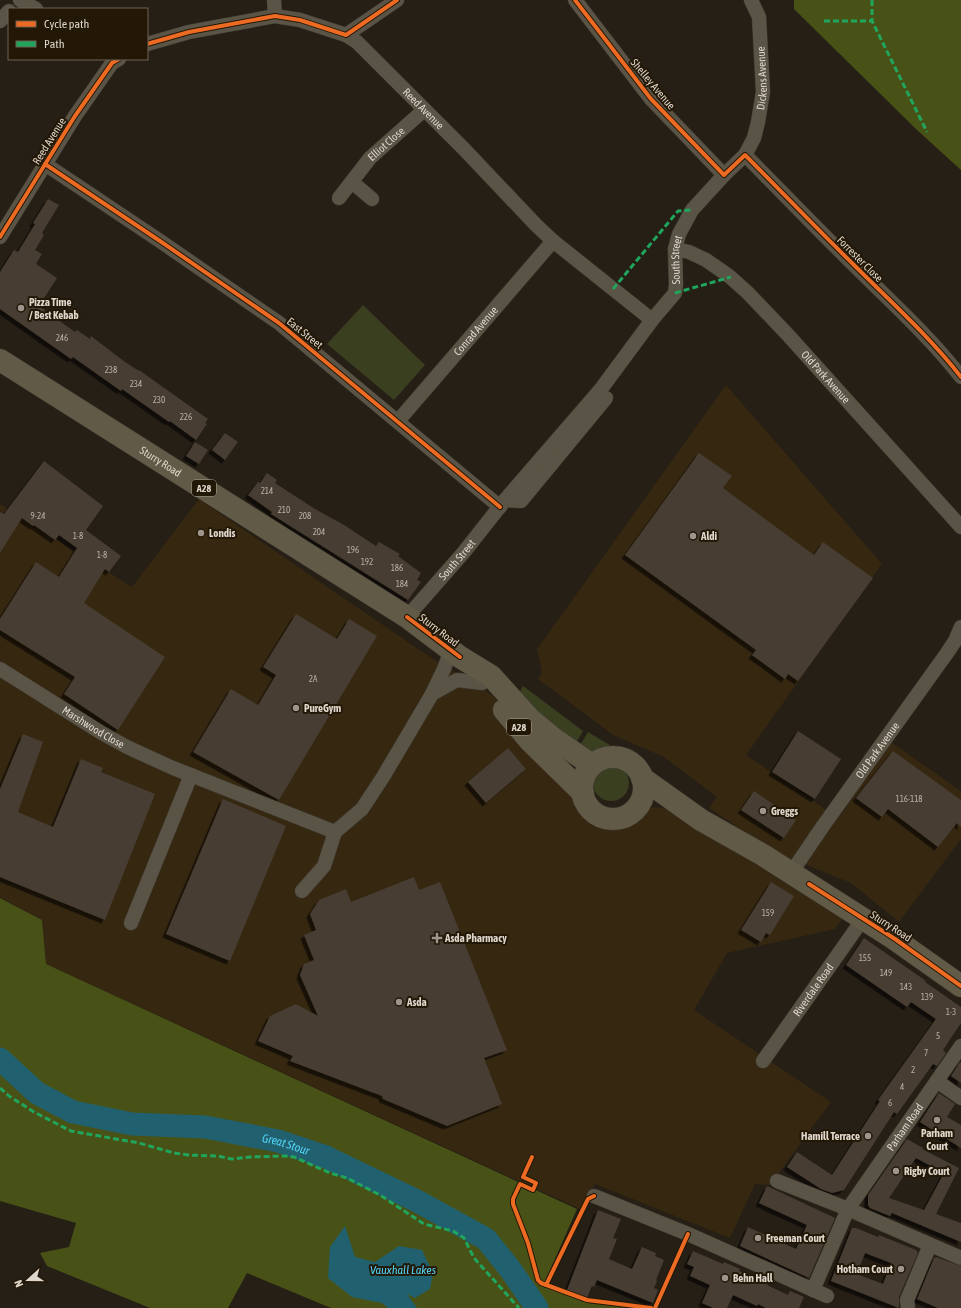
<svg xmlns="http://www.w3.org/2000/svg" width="961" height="1308" font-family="'Asap Condensed',sans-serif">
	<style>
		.built { fill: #362711 }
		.green { fill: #3a3f20 }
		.forest { fill: #495216 }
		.water { fill: #21606f }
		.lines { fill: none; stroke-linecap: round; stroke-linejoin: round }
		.river { stroke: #21606f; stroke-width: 23 }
		.building { fill: #463d30; fill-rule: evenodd; filter: url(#shadow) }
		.minor-casing { stroke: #3e3931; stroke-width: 15 }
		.trunk-casing { stroke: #3e3931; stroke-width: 23 }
		.minor { stroke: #595445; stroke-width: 14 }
		.trunk { stroke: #615a46; stroke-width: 22 }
		.quiet { stroke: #20a55d; stroke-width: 3; stroke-dasharray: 6 3; stroke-linecap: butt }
		.cycleway-casing { stroke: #231706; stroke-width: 6 }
		.cycleway { stroke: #ed6a23; stroke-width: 4 }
		.poi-dot { fill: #9e968c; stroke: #231706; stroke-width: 1.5 }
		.labels { text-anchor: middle; stroke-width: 4; stroke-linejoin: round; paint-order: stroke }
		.number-label { font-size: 9px; fill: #b9b0a5 }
		.shield { fill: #231706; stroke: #a79d91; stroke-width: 1 }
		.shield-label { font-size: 10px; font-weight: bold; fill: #dfd6cc }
		.street-label { font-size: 11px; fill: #dfd6cc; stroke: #231706 }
		.poi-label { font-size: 11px; font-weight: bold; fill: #dfd6cc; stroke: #231706; text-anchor: start }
		.water-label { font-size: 12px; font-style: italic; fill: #53d4f7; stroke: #231706 }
	</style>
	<defs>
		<filter id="shadow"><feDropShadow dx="-3.5" dy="3.5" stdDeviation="0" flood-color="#0009"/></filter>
	</defs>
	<rect width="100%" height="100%" fill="#261f16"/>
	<g class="built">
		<path d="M 726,385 L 882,564 L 746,755 L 821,806 L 837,820 L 891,742 L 961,791 L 961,839 L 899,922 L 851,883 L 779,854 L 709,808 L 717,797 L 664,757 L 613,735 L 538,679 L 542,673 L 537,649 Z"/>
		<path d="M 199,499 L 424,653 L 492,695 L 530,741 L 583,796 L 589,807 L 597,814 L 606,818 L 613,818 L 624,816 L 634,810 L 658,807 L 701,820 L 843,917 L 835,929 L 727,953 L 694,1010 L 831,1102 L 770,1185 L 755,1184 L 730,1238 L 595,1184 L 580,1209 L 46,964 L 42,920 L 0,897 L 0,504 L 132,587 Z"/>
	</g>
	<g class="green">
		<path d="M 363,305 L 425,365 L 394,400 L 327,344 Z"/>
		<path d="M 523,686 L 583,731 L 573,748 L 518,695 Z"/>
		<path d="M 588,732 L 613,747 C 602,755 590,753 578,749 Z"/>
		<circle cx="611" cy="783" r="18"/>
	</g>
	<g class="forest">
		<path d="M 794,0 L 961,0 L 961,170 L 916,129 L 794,9 Z"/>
		<path d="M 0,898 L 42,920 L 46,964 L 577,1209 L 544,1284 L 584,1300 L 650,1308 L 331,1308 L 247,1273 L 228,1308 L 150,1308 L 47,1266 L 40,1253 L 69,1247 L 76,1223 L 0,1201 Z"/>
	</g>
	<path class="water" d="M 345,1226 L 355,1257 L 375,1262 L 399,1246 L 422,1250 L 433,1273 L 430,1289 L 415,1298 L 407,1294 L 417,1308 L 388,1308 L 382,1303 L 352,1297 L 328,1278 L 330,1247 Z"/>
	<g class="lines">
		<path class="river" id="s1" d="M 0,1059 L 37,1093 L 73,1112 L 132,1124 L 205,1127 L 278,1141 L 326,1157 L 417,1201 L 486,1239 L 510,1269 L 537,1308"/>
	</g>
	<g class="building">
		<path d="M 48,199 L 59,205 L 42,233 L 44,235 L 35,250 L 42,254 L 36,264 L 57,278 L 39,306 L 75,332 L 77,330 L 90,339 L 91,336 L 125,362 L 139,371 L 139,370 L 208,419 L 205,423 L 207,424 L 196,440 L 170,421 L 169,422 L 122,389 L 121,391 L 73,357 L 71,359 L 0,309 L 0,272 L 14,250 L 18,252 L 35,224 L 33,223 Z"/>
		<path d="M 225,433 L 238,442 L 225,460 L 212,450 Z"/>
		<path d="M 195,442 L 208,450 L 199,464 L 186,456 Z"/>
		<path d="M 699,453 L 732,476 L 723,488 L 814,555 L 823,542 L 873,578 L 798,681 L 788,674 L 785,679 L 752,655 L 756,650 L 625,555 Z"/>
		<path d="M 44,461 L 103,506 L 86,530 L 121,556 L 109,572 L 105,569 L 84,603 L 165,657 L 118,730 L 64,694 L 75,677 L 0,630 L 0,619 L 36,562 L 59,577 L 77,548 L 59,535 L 55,540 L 34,525 L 33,526 L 22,518 L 0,553 L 0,512 L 4,514 Z"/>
		<path d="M 267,473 L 277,480 L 275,483 L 315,509 L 344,525 L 376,546 L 379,542 L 400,554 L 398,556 L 421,573 L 417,580 L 421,582 L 408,600 L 271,514 L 272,512 L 248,495 L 258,482 L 260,483 Z"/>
		<path d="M 296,614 L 337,639 L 349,619 L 377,636 L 279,800 L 193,752 L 231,689 L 258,705 L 276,675 L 263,667 Z"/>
		<path d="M 798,731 L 841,759 L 815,799 L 772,772 Z"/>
		<path d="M 23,734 L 43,742 L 18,812 L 53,827 L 81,759 L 103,768 L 101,772 L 155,794 L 105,920 L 0,877 L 0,789 Z"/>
		<path d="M 508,748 L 526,769 L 486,803 L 468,782 Z"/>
		<path d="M 893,751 L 961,800 L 961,827 L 957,823 L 938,847 L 888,809 L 882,817 L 856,798 Z"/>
		<path d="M 754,791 L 796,820 L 784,838 L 741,810 Z"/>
		<path d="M 223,799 L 286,826 L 230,961 L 166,934 Z"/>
		<path d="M 414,877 L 419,890 L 440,882 L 507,1050 L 484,1058 L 502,1104 L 447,1126 L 383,1099 L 382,1096 L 290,1061 L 293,1056 L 258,1041 L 270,1016 L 296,1004 L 318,1016 L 300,975 L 304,964 L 314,960 L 304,935 L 316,930 L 310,914 L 319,900 L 346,889 L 351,902 Z"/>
		<path d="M 771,882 L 794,896 L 770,935 L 766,933 L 761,942 L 741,930 Z"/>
		<path d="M 864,938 L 926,981 L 925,982 L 961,1007 L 961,1023 L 943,1050 L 946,1053 L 937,1066 L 933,1064 L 897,1114 L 894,1112 L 844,1190 L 832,1193 L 821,1189 L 787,1167 L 797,1152 L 832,1175 L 880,1101 L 878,1100 L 936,1019 L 911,1002 L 907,1007 L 846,965 Z"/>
		<path d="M 960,1062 L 961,1063 L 961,1083 L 951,1076 Z"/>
		<path d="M 939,1093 L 955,1104 L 947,1117 L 961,1125 L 961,1148 L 920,1122 Z"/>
		<path d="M 907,1139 L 923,1148 L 922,1149 L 959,1168 L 936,1214 L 961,1223 L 961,1242 L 892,1213 L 890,1216 L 870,1208 L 868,1205 L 868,1195 ZM 916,1158 L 944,1173 L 924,1210 L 889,1198 Z"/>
		<path d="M 767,1186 L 835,1218 L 809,1278 L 740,1246 L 748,1227 L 796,1249 L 807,1225 L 759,1203 Z"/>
		<path d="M 598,1210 L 621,1219 L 613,1238 L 617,1239 L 609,1259 L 632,1269 L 642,1247 L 656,1253 L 655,1256 L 664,1260 L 656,1280 L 657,1281 L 654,1288 L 658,1290 L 653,1303 L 597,1280 L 594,1287 L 592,1286 L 587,1298 L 567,1290 Z"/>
		<path d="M 852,1228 L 856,1228 L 878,1237 L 879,1235 L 916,1250 L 918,1253 L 899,1297 L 899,1308 L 831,1281 ZM 865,1253 L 891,1263 L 883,1284 L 857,1274 Z"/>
		<path d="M 693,1251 L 723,1264 L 724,1262 L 740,1269 L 739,1271 L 759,1280 L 760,1276 L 769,1281 L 767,1285 L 788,1295 L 790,1291 L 804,1297 L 799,1308 L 766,1308 L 758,1304 L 757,1306 L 733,1295 L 727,1308 L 713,1308 L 702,1303 L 710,1285 L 690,1276 L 694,1267 L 687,1264 Z"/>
		<path d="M 936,1257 L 961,1266 L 961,1308 L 938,1308 L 917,1299 L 934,1258 Z"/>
	</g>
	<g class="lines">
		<defs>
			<g id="minor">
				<path d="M 20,0 L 36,9"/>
				<path d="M 274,0 L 275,16"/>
				<path d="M 575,0 L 651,99 L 724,175"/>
				<path d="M 0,21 L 9,11"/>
				<path d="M 346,35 L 397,0"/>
				<path id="s2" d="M 147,44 L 189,32 L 275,16 L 300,20 L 346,35 L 357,42 L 464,149 L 536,225 L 553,241 L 652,320"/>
				<path d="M 745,155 C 781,191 817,229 854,265 C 890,301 929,336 961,377"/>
				<path d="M 45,164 L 160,241 L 279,323 L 500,507"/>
				<path d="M 352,182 L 372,199"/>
				<path id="s3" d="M 339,198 L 370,158 L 424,110"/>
				<path d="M 0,237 L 75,116 L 112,63 L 119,59"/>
				<path id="s4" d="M 675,249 L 689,252 L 706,260 L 729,276 L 748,293 L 788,335 L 961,527"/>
				<path id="s5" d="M 398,421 L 553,241"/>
				<path d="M 505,500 L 521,501 L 606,398"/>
				<path id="s6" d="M 407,617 L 464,552 L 505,500 L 601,389 L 652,320 L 675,293 L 676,284 L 675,249 L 679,234 L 692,210 L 724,175 L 745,155 L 754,138 L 758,122 L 763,92 L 759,17 L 751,0"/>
				<path id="s7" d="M 0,669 L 100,732 L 127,747 L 173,768 L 335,832"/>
				<path d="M 432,694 L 457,680 L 482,683"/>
				<path id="s8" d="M 791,873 L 823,826 L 947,653 L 955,641 L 961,627"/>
				<path d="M 302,891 L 324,866 L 335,832 L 362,809 L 383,777 L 432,694 L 444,669 L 451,650"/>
				<path d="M 131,923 L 191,775"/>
				<path id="s9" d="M 763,1061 L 863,919"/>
				<path d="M 937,1081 L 961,1098"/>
				<path d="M 777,1181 L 848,1209 L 961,1258"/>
				<path d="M 594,1196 L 688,1234 L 827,1296"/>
				<path id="s10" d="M 813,1290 L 848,1209 L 961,1046"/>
				<path d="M 908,1308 L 907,1300 L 930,1245"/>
			</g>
			<g id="trunk">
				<path id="s11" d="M 0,360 L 407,617 L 460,657 L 491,676 L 530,719 L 553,738 L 592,765"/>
				<path d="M 504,710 L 530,741 L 583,793"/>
				<circle cx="613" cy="788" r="31"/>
				<path d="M 642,778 L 701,820 L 763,855 L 893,938 L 961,986"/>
			</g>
		</defs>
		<use href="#minor" class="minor-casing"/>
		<use href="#trunk" class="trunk-casing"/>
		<use href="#minor" class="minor"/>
		<use href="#trunk" class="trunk"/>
		<g class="quiet">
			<path d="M 872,0 L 872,21 L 927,132"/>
			<path d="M 824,21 L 872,21"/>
			<path d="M 613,289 L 678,211 L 692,210"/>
			<path d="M 675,293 L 731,277"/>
			<path d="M 0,1088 L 9,1096 L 34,1112 L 71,1131 L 139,1143 L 174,1153 L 188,1155 L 218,1156 L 231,1159 L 250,1157 L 284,1156 L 294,1157 L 330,1173 L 347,1178 L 380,1195 L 424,1224 L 453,1231 L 464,1238 L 474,1258 L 519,1308"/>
		</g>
		<defs>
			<g id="cycleway">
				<path d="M 575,0 L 651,99 L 724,175 L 745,155 C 781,191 817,229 854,265 C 890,301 929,336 961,377"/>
				<path d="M 147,44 L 189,32 L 275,16 L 300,20 L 346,35 L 397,0"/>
				<path d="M 45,164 L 160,241 L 279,323 L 500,507"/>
				<path d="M 0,237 L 75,116 L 112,63 L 119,59"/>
				<path d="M 407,617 L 460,657"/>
				<path d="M 809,884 L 895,939 L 961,986"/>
				<path d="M 532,1157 L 523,1177 L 536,1183 L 533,1190 L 520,1184 L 513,1199 L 513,1204 L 528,1243 L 538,1280 L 541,1283 L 587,1300 L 651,1308"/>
				<path d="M 546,1285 L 588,1199 L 594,1196"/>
				<path d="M 655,1308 L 688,1234"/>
			</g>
		</defs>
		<use href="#cycleway" class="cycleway-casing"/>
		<use href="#cycleway" class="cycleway"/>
	</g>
	<g class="poi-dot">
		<circle cx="21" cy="308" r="4"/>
		<circle cx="201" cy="533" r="4"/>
		<circle cx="693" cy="536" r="4"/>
		<circle cx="296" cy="708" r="4"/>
		<circle cx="763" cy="811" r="4"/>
		<path d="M435 932h4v4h4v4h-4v4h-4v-4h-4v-4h4z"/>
		<circle cx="399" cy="1002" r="4"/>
		<circle cx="937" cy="1120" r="4"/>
		<circle cx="868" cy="1136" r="4"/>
		<circle cx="896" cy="1171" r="4"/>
		<circle cx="758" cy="1238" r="4"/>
		<circle cx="901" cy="1269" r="4"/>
		<circle cx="725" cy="1278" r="4"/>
	</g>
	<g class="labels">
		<g class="number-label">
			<text x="62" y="341">246</text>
			<text x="111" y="373">238</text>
			<text x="136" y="387">234</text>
			<text x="159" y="403">230</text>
			<text x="186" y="420">226</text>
			<text x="267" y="494">214</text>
			<text x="284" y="513">210</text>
			<text x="38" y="519">9-24</text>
			<text x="305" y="519">208</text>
			<text x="319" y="535">204</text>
			<text x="78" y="539">1-8</text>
			<text x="353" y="553">196</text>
			<text x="102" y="558">1-8</text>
			<text x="367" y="565">192</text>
			<text x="397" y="571">186</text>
			<text x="402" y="587">184</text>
			<text x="313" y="682">2A</text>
			<text x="909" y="802">116-118</text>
			<text x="768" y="916">159</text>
			<text x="865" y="961">155</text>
			<text x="886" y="976">149</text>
			<text x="906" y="990">143</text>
			<text x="927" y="1000">139</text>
			<text x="951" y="1015">1-3</text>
			<text x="938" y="1039">5</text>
			<text x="926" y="1056">7</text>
			<text x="913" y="1073">2</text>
			<text x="902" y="1090">4</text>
			<text x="890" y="1106">6</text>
		</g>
		<g class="shield">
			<rect x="192" y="480" width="24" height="16" rx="3"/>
			<rect x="507" y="719" width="24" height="16" rx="3"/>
		</g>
		<g class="shield-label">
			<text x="204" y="492">A28</text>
			<text x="519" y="731">A28</text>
		</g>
		<g class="street-label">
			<text dy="4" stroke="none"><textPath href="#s6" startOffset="664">Dickens Avenue</textPath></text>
			<text transform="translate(653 84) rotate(50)" y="4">Shelley Avenue</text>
			<text dy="4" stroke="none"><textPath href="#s2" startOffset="312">Reed Avenue</textPath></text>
			<text transform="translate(49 141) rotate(-58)" y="4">Reed Avenue</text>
			<text dy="4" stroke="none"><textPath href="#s3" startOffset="72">Elliot Close</textPath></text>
			<text transform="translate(860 259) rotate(45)" y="4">Forrester Close</text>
			<text dy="4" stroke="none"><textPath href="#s6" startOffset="454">South Street</textPath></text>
			<text dy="4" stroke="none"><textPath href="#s5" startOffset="119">Conrad Avenue</textPath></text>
			<text transform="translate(305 333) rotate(39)" y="4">East Street</text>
			<text dy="4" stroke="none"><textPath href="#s4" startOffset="201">Old Park Avenue</textPath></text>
			<text dy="4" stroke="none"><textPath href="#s11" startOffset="190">Sturry Road</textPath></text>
			<text dy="4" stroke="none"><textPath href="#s6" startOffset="76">South Street</textPath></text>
			<text transform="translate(439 630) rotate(37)" y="4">Sturry Road</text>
			<text dy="4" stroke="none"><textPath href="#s7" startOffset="110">Marshwood Close</textPath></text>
			<text dy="4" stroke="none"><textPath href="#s8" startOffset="150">Old Park Avenue</textPath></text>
			<text transform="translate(891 926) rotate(33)" y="4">Sturry Road</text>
			<text dy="4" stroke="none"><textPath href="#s9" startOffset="87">Riverdale Road</textPath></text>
			<text dy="4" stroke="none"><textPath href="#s10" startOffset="188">Parham Road</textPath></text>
		</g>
		<g class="poi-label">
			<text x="29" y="306">Pizza Time<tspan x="29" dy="13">/ Best Kebab</tspan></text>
			<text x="209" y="537">Londis</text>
			<text x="701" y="540">Aldi</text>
			<text x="304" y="712">PureGym</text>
			<text x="771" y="815">Greggs</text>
			<text x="445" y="942">Asda Pharmacy</text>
			<text x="407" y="1006">Asda</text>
			<text x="937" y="1137" text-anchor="middle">Parham<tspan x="937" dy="13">Court</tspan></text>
			<text x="860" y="1140" text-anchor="end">Hamill Terrace</text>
			<text x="904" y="1175">Rigby Court</text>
			<text x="766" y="1242">Freeman Court</text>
			<text x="893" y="1273" text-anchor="end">Hotham Court</text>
			<text x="733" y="1282">Behn Hall</text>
		</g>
		<g class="water-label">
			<text dy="4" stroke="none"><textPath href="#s1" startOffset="307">Great Stour</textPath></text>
			<text x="403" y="1274">Vauxhall Lakes</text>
		</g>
	</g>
	<rect x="8" y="8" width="140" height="52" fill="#231706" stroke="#6e6355"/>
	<rect x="16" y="21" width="20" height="6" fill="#ed6a23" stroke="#6e6355"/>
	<text x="44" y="28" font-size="12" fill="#dfd6cc">Cycle path</text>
	<rect x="16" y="41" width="20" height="6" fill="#20a55d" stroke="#6e6355"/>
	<text x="44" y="48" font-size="12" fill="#dfd6cc">Path</text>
	<g transform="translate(28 1280) rotate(249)" stroke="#231706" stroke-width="3" paint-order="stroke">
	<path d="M0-3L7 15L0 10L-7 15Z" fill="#dfd6cc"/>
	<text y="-6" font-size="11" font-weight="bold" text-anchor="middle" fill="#dfd6cc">N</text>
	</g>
</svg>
